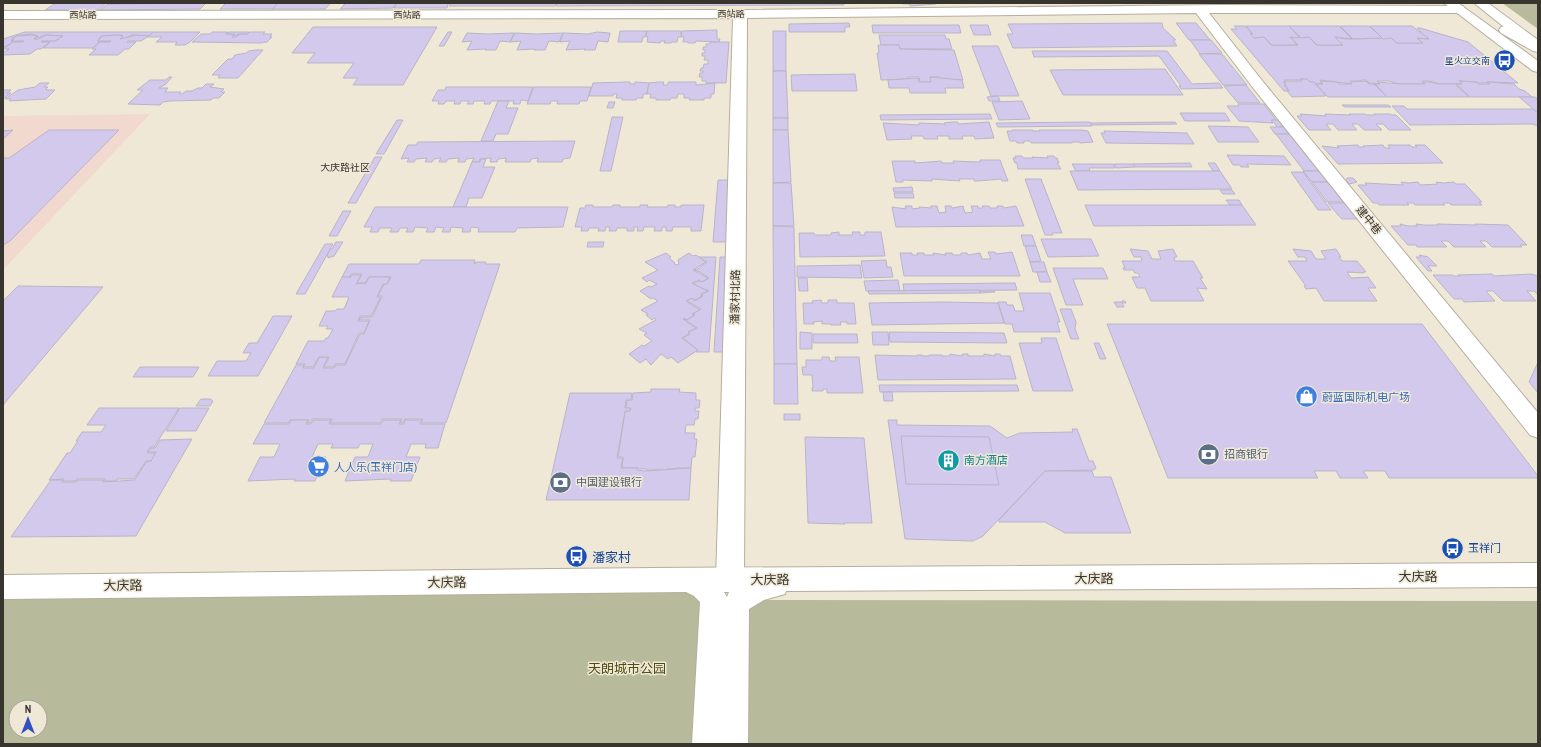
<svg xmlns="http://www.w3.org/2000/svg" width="1541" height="747" font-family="'Archivo Narrow','Noto Sans SC',sans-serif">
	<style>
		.commercial { fill: #f2d9d0 }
		.green { fill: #b8ba9c; fill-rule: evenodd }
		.building { fill: #d3c9ec; stroke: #b9b5c6 }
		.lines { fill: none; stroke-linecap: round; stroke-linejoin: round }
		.minor-casing { stroke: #b6ae9d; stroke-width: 2 }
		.major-casing { stroke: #b6ae9d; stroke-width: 2 }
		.minor { fill: #fff; fill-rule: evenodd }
		.major { fill: #fff; fill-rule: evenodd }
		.labels { text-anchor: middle; stroke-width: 3; stroke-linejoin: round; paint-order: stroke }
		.far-street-label { font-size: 9px; fill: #38352e; stroke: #f0e8d7 }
		.far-transit-label { font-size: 9px; fill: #164399; stroke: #f0e8d7; text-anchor: end }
		.far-neighbourhood-label { font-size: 10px; fill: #38352e; stroke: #f0e8d7 }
		.street-label { font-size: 11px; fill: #38352e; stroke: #f0e8d7 }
		.shop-label { font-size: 11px; fill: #366cbe; stroke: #f0e8d7; text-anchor: start }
		.service-label { font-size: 11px; fill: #4e5e75; stroke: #f0e8d7; text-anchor: start }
		.culture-label { font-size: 11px; fill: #0d838f; stroke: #f0e8d7; text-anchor: start }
		.transit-label { font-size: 11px; fill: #164399; stroke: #f0e8d7; text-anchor: start }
		.near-transit-label { font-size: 13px; fill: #164399; stroke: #f0e8d7; text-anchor: start }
		.near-street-label { font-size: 13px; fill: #38352e; stroke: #f0e8d7 }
		.near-park-label { font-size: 13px; fill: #4c4e10; stroke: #f0e8d7 }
	</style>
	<rect width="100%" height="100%" fill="#f0e8d7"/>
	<path class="commercial" d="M 150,114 L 3,270 L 3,116 Z"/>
	<g class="green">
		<path d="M 1502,3 L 1538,3 L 1538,29 Z"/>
		<path d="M 696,591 L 739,600 L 1538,601 L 1538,744 L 3,744 L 3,598 ZM 16,707 L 40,707 L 40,731 L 16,731 Z"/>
	</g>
	<g class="building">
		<path d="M 56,3 L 106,3 L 98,10 L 45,10 Z"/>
		<path d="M 206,3 L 200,9 L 100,10 L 108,4 Z"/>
		<path d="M 226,3 L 278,3 L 272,9 L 220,9 Z"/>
		<path d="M 278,3 L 331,3 L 325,9 L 272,9 Z"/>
		<path d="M 344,3 L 397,3 L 393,8 L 340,9 L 345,4 L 343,4 Z"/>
		<path d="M 397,3 L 450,3 L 448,4 L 447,8 L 394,8 Z"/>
		<path d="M 451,3 L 557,3 L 555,6 L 449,6 Z"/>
		<path d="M 557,3 L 844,3 L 844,5 L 556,6 Z"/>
		<path d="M 902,3 L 936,3 L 936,4 L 910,6 L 910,4 L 903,4 Z"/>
		<path d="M 849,23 L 850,27 L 845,27 L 845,32 L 789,32 L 789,24 Z"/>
		<path d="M 1159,23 L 1162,23 L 1163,28 L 1176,40 L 1173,40 L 1177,46 L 1013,48 L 1007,34 L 1013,34 L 1008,24 Z"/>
		<path d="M 1176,23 L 1196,23 L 1210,40 L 1189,40 Z"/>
		<path d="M 872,25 L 959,25 L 961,33 L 873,33 Z"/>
		<path d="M 970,25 L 988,25 L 991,35 L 974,35 Z"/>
		<path d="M 1234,26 L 1245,26 L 1252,34 L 1250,34 L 1254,38 L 1264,37 L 1271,45 L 1298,45 L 1291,37 L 1309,37 L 1316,45 L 1343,45 L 1335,37 L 1337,37 L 1345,39 L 1391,38 L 1397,43 L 1423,43 L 1417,38 L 1429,39 L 1419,32 L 1421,32 L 1417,28 L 1420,28 L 1468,42 L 1518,83 L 1487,82 L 1489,83 L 1478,83 L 1476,82 L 1459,81 L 1462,84 L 1439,84 L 1429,81 L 1422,81 L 1424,84 L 1399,84 L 1389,81 L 1377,81 L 1380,84 L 1369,83 L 1366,80 L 1361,80 L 1362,81 L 1350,81 L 1352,84 L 1320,80 L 1322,84 L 1316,84 L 1310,82 L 1307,79 L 1300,79 L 1301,80 L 1284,80 L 1286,82 L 1283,82 L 1286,85 L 1284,85 L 1289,91 L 1284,91 L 1231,29 L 1237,29 Z"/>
		<path d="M 1246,26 L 1289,26 L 1300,38 L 1290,37 L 1297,45 L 1272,45 L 1264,37 L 1254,38 L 1250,34 L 1253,34 Z"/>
		<path d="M 1289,26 L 1339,26 L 1352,39 L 1335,37 L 1343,45 L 1317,45 L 1309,37 L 1301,38 Z"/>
		<path d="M 1340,26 L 1369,26 L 1383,38 L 1353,39 Z"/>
		<path d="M 1370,26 L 1412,26 L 1429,39 L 1417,38 L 1423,43 L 1397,43 L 1391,38 L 1383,39 Z"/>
		<path d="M 313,27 L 437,27 L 403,85 L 353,85 L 358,78 L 343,78 L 354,63 L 307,63 L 315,53 L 292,53 Z"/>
		<path d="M 717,30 L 717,39 L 720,39 L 719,42 L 696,41 L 695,43 L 688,43 L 688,42 L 683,42 L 684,37 L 681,37 L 682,31 Z"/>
		<path d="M 620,31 L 647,31 L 645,37 L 643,37 L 642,42 L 618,42 Z"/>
		<path d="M 647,31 L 681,31 L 681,37 L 678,37 L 677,42 L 672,42 L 671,43 L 664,43 L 665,41 L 661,41 L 660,43 L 647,42 L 648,37 L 646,37 Z"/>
		<rect x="773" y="31" width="13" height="40"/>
		<path d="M 25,32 L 153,32 L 149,36 L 132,35 L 124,39 L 120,39 L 123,36 L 120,36 L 121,35 L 101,36 L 98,41 L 110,41 L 99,42 L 93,48 L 43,48 L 50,42 L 41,42 L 43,41 L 55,41 L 63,36 L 46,35 L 34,39 L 38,36 L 32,34 L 23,35 L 16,36 L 11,39 L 14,39 L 11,41 L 23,41 L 22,42 L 13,42 L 3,48 L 3,39 Z"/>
		<path d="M 153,32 L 200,32 L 190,42 L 185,45 L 175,45 L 177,42 L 156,42 L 162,37 L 148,37 Z"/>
		<path d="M 212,32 L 228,32 L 226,34 L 234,34 L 232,37 L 236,37 L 239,34 L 247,34 L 250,32 L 265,32 L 263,34 L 272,34 L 270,37 L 272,37 L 267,42 L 260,43 L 192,42 L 201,34 L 210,34 Z"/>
		<path d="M 229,32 L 249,32 L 247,34 L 238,34 L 236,36 L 233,36 L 235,34 L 227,34 Z"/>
		<path d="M 448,32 L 452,32 L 444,46 L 439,46 Z"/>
		<path d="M 597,32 L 610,33 L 608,42 L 598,41 L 595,50 L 584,50 L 585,49 L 566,50 L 570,41 L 560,42 L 563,33 L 588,34 Z"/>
		<path d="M 467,33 L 488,34 L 514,33 L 510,42 L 500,41 L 496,50 L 485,50 L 486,49 L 467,50 L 472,41 L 462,42 Z"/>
		<path d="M 515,33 L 537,34 L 563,33 L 559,42 L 549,41 L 545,50 L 534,50 L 535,49 L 517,50 L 521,41 L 510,42 Z"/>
		<path d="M 32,35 L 37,36 L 34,39 L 38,39 L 46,35 L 63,36 L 55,41 L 42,41 L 41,42 L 50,42 L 41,49 L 37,49 L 30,54 L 3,55 L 3,53 L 9,49 L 3,49 L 4,47 L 6,47 L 13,42 L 22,42 L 24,41 L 12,41 L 16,36 Z"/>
		<path d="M 117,35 L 123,36 L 120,39 L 136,35 L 149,36 L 141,41 L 128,41 L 127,42 L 136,42 L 129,49 L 125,49 L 118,55 L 89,55 L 96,49 L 92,49 L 100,42 L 109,42 L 111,41 L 98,41 L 102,36 Z"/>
		<path d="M 879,35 L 945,35 L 946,39 L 949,39 L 952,49 L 900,49 L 899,45 L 881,45 Z"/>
		<path d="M 1190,40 L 1211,40 L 1222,53 L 1200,54 Z"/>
		<path d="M 710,42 L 729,42 L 726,83 L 706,83 L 706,81 L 702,81 L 702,77 L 699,77 L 700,73 L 703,73 L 703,71 L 700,71 L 701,68 L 703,68 L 704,64 L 708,64 L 708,60 L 704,60 L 705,56 L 702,56 L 702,53 L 705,53 L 705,50 L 703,50 L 703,47 L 706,47 L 706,44 L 710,44 Z"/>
		<path d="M 878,45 L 899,45 L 900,49 L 954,50 L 963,80 L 941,79 L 940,77 L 930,77 L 931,82 L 920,82 L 919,77 L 908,77 L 908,79 L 881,80 L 877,53 L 879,53 Z"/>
		<path d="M 972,46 L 998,46 L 1019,96 L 991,96 Z"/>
		<path d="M 256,50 L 263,50 L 238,78 L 218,78 L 220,75 L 212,75 L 228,59 L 232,59 L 235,55 L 246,53 L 249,51 Z"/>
		<path d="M 1032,51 L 1167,51 L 1192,84 L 1219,83 L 1223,88 L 1181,89 L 1179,86 L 1181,86 L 1159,56 L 1034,57 Z"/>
		<path d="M 1199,54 L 1222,54 L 1247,85 L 1223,85 Z"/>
		<path d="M 1165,69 L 1183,95 L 1063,95 L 1050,70 Z"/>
		<path d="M 773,71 L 786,71 L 788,118 L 773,118 Z"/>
		<path d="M 855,74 L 857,91 L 792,91 L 791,75 Z"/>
		<path d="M 169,77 L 172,77 L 166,84 L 159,88 L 168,88 L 165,92 L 181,92 L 179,94 L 182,94 L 186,91 L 192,91 L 198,88 L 202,88 L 206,84 L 214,84 L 210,87 L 224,89 L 221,92 L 225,92 L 219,98 L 213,98 L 211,100 L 170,101 L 163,102 L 160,105 L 128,104 L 143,90 L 137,90 L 150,80 L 166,80 Z"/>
		<path d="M 930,77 L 962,80 L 964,88 L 945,88 L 946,93 L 910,93 L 909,88 L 889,88 L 888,80 L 918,78 L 919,82 L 931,82 Z"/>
		<path d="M 1301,79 L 1307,79 L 1310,82 L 1314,82 L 1326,96 L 1292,97 L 1287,91 L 1289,91 L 1284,82 L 1286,82 L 1285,81 L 1302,81 Z"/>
		<path d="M 1320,81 L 1337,82 L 1339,84 L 1352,84 L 1350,82 L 1366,81 L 1369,84 L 1374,84 L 1387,97 L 1328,97 L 1316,84 L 1323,84 Z"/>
		<path d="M 1460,81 L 1476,82 L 1478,84 L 1490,84 L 1488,82 L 1514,84 L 1519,89 L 1525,91 L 1532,97 L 1470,97 L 1456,84 L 1462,84 Z"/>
		<path d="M 626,82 L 630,82 L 630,84 L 635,84 L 635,82 L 649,83 L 647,94 L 643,94 L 643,98 L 637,98 L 636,100 L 622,100 L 622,98 L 616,98 L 617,94 L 613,94 L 613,96 L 589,96 L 593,83 Z"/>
		<path d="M 659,82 L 664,82 L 663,85 L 668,85 L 668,82 L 696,82 L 696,85 L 715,83 L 714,94 L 711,94 L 711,98 L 704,98 L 704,100 L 689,100 L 690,98 L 684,98 L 684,94 L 678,94 L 677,98 L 671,98 L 670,100 L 656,100 L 656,98 L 650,98 L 651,94 L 647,94 L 649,83 Z"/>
		<path d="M 1378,82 L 1400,84 L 1425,84 L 1423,82 L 1429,82 L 1439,84 L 1455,84 L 1469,97 L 1387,97 L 1375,84 L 1380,84 Z"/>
		<path d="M 40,83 L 49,83 L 44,87 L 48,87 L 46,89 L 48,90 L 55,90 L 46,99 L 9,101 L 11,99 L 5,99 L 18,90 L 35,87 Z"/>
		<path d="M 1246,85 L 1260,103 L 1238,103 L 1224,86 Z"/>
		<path d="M 446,87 L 533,87 L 528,101 L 521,100 L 520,104 L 513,104 L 514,101 L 491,101 L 490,104 L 484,104 L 485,101 L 474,101 L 473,104 L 467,104 L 469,101 L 461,101 L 460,104 L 454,104 L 455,101 L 446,101 L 444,104 L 438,104 L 439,101 L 432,101 L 438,90 L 445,90 Z"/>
		<path d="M 534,87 L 591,87 L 587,101 L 580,101 L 579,104 L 557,104 L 558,101 L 551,101 L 550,104 L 527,104 Z"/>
		<path d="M 3,90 L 11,90 L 7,93 L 11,93 L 3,99 Z"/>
		<path d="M 998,96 L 1000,101 L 989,101 L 987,97 Z"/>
		<path d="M 1519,97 L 1535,97 L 1538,99 L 1538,113 Z"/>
		<path d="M 498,101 L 509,101 L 506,108 L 518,108 L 508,134 L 496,134 L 493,141 L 481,141 Z"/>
		<path d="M 1022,101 L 1030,119 L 999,120 L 992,102 Z"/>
		<path d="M 609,102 L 615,102 L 613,108 L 607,108 Z"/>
		<path d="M 1238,104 L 1264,104 L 1276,120 L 1271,120 L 1273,123 L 1239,121 L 1227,106 L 1239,106 Z"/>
		<path d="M 1342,105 L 1388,105 L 1391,107 L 1345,107 Z"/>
		<path d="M 1392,106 L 1404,106 L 1407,109 L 1533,109 L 1538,113 L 1538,126 L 1532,124 L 1410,125 Z"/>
		<path d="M 1180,113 L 1225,113 L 1230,121 L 1185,121 Z"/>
		<path d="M 990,114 L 992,119 L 881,120 L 880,115 Z"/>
		<path d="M 1300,114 L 1326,116 L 1325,114 L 1351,115 L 1349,114 L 1365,114 L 1367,115 L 1375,115 L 1374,114 L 1390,114 L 1392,115 L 1396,115 L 1411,130 L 1389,130 L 1383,124 L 1376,124 L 1382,130 L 1364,130 L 1358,124 L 1352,124 L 1357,130 L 1338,130 L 1333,124 L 1326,124 L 1331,130 L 1309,130 L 1297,116 L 1302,116 Z"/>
		<path d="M 612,117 L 623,117 L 611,171 L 600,171 Z"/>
		<rect x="773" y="118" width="15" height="12"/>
		<path d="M 397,120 L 403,120 L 384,154 L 376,154 Z"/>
		<path d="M 1272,120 L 1281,120 L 1286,127 L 1277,127 Z"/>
		<path d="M 953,122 L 958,122 L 958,124 L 989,122 L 994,138 L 975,139 L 974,136 L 962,136 L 963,139 L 949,139 L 949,136 L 937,136 L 938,139 L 924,139 L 923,136 L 911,136 L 912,139 L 887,140 L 883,123 L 919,125 L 919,123 L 945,124 L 944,123 Z"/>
		<path d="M 1090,122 L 1092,126 L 998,127 L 996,123 Z"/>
		<path d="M 1175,122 L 1177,124 L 1092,125 L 1091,123 Z"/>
		<path d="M 1208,126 L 1248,127 L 1259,142 L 1218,142 Z"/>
		<path d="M 1270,127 L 1287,127 L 1292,134 L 1275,134 Z"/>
		<path d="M 13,130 L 3,139 L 3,131 Z"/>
		<path d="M 49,130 L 119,130 L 10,241 L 3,245 L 3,158 L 9,158 Z"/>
		<path d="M 773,130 L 788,130 L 791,182 L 773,183 Z"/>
		<path d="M 1012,130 L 1033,130 L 1033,131 L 1040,131 L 1039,130 L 1081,130 L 1088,131 L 1093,142 L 1080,143 L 1079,142 L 1072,142 L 1072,143 L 1031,143 L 1030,141 L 1024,141 L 1024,143 L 1017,143 L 1016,141 L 1010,141 L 1007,131 L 1013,131 Z"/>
		<path d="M 1104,131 L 1187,133 L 1194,144 L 1106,143 L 1101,133 L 1105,133 Z"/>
		<path d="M 1276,134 L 1293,134 L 1321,171 L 1304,171 Z"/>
		<path d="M 575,141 L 570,158 L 563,159 L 562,162 L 537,162 L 538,158 L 531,159 L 530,162 L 505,162 L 506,158 L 498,159 L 497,162 L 490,162 L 491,158 L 480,159 L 479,162 L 472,162 L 474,158 L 466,159 L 465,162 L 458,162 L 459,158 L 448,159 L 446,162 L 439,162 L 441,158 L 434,159 L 432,162 L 425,162 L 427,158 L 416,159 L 414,162 L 407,162 L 409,158 L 401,159 L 408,145 L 416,145 L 418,142 Z"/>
		<path d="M 1358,145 L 1359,147 L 1364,147 L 1363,146 L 1383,145 L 1385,148 L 1390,148 L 1388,145 L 1410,145 L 1412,147 L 1417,147 L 1415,145 L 1425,145 L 1443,163 L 1338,164 L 1322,146 L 1339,148 L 1337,146 Z"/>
		<path d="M 1227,155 L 1284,156 L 1291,165 L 1247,164 L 1249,167 L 1241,167 L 1240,165 L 1233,165 Z"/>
		<path d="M 1015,156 L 1022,156 L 1023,158 L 1033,158 L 1032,157 L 1048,158 L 1047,156 L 1054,156 L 1055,158 L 1057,158 L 1059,163 L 1057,163 L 1061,169 L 1018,169 L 1017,163 L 1015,163 L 1013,158 L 1016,158 Z"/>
		<path d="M 375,157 L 382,157 L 356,203 L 348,203 Z"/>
		<path d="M 481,159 L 486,159 L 483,167 L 495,167 L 482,198 L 469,198 L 466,207 L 453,207 L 472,162 L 480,162 Z"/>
		<path d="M 980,160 L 1000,160 L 1008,181 L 1002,181 L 1001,179 L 978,181 L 974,181 L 974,179 L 959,179 L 960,181 L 932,179 L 932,181 L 903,180 L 903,182 L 896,182 L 892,161 L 915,161 L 915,163 L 941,161 L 942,163 L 954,163 L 953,161 L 980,162 Z"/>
		<path d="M 1190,163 L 1192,167 L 1135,167 L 1133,164 Z"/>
		<path d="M 1208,163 L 1215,163 L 1220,171 L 1213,171 Z"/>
		<path d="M 1072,164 L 1113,164 L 1115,168 L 1089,168 L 1090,171 L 1076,171 Z"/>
		<path d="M 1114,164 L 1133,164 L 1135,167 L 1116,168 Z"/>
		<path d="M 1070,171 L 1220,171 L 1232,189 L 1078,190 Z"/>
		<path d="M 1303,171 L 1324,171 L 1332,182 L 1312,182 Z"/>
		<path d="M 1291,172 L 1303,172 L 1331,210 L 1318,210 Z"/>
		<path d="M 1347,178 L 1353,178 L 1357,182 L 1349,184 L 1346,180 Z"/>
		<path d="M 1025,179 L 1041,179 L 1062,233 L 1052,233 L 1053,235 L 1045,235 Z"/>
		<path d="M 718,180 L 741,180 L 738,242 L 713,242 Z"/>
		<path d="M 1312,182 L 1332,182 L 1348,202 L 1327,202 Z"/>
		<path d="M 1401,182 L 1408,183 L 1418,182 L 1420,185 L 1438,184 L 1436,182 L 1444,183 L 1454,182 L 1456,184 L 1465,184 L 1482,202 L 1479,202 L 1482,205 L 1451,205 L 1450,203 L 1443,203 L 1445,205 L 1415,205 L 1413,203 L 1407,203 L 1409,205 L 1379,205 L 1377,203 L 1373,203 L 1358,185 L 1367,185 L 1365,183 L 1403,185 Z"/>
		<path d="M 773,183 L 791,183 L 794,226 L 773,226 Z"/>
		<path d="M 912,187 L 913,192 L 894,192 L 893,188 Z"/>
		<path d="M 1220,190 L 1232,190 L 1235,194 L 1223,194 Z"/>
		<path d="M 894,193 L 913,193 L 914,198 L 895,198 Z"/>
		<path d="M 1226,200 L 1239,200 L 1242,205 L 1230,205 Z"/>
		<path d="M 1328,203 L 1350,203 L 1362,219 L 1342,219 L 1338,215 Z"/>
		<path d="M 586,205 L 593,205 L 593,207 L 612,207 L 613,205 L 620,205 L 620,207 L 640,207 L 640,205 L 648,205 L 647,207 L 667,207 L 668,205 L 675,205 L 675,207 L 681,207 L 681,205 L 704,205 L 701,231 L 691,231 L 691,227 L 673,227 L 672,231 L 666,231 L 666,227 L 662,227 L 662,231 L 654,231 L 655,227 L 644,227 L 643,231 L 637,231 L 638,227 L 634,227 L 634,231 L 627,231 L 627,228 L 617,228 L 616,231 L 609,231 L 610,227 L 606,227 L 605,231 L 598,231 L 599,228 L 589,228 L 588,231 L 581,231 L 582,227 L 575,227 L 580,208 L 585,208 Z"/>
		<path d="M 1085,205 L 1242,205 L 1256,225 L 1094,226 Z"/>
		<path d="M 905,206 L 912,206 L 912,209 L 920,208 L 919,207 L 931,208 L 931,206 L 937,206 L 939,213 L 946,212 L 945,206 L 951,206 L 952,208 L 963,206 L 965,213 L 973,212 L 971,206 L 978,206 L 978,208 L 983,208 L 982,206 L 989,206 L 990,208 L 997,208 L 997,206 L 1003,206 L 1004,208 L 1016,206 L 1024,226 L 896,227 L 892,207 L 906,209 Z"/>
		<path d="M 375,207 L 568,207 L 563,227 L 517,228 L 515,232 L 478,232 L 479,228 L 471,227 L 470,232 L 462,232 L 463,228 L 451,227 L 450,232 L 442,232 L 444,228 L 436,227 L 434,232 L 426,232 L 428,228 L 415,227 L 413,232 L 406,232 L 408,228 L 400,228 L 398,232 L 390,232 L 392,228 L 380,228 L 378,232 L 370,232 L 372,227 L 364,227 Z"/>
		<path d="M 343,211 L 351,211 L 337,236 L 329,236 Z"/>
		<path d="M 1400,224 L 1408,226 L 1417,226 L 1416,224 L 1424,225 L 1438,225 L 1437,224 L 1476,225 L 1475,224 L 1508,225 L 1527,245 L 1520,245 L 1522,247 L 1492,247 L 1486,241 L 1480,241 L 1486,247 L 1454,247 L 1448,241 L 1441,241 L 1447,247 L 1417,247 L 1416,245 L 1408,245 L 1391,226 L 1401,226 Z"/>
		<path d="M 773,226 L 794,227 L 797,364 L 774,364 Z"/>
		<path d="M 839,232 L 839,235 L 853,235 L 852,232 L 860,232 L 860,235 L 865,235 L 865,232 L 881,232 L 885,256 L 800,257 L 799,233 L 814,233 L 815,235 L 831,235 L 831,233 Z"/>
		<path d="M 1021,235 L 1032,235 L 1036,246 L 1024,246 Z"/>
		<path d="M 1041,239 L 1091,239 L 1099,256 L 1048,257 Z"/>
		<path d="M 336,242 L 343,242 L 334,256 L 328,258 L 328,256 L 327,256 L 330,249 L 332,249 Z"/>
		<path d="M 588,242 L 604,242 L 603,247 L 587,247 Z"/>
		<path d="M 325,244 L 333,244 L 305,294 L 296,294 Z"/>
		<path d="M 1025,246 L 1036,246 L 1041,261 L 1030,262 Z"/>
		<path d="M 1130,249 L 1148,251 L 1152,259 L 1161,259 L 1158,251 L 1173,249 L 1177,257 L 1174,257 L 1175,261 L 1193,261 L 1203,278 L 1200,278 L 1207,289 L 1197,288 L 1204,301 L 1151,301 L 1145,288 L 1137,288 L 1132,277 L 1140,277 L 1138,273 L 1135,273 L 1133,270 L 1124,270 L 1123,268 L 1125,268 L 1122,261 L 1142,261 L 1141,257 L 1134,257 Z"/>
		<path d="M 1293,249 L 1311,251 L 1316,259 L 1326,259 L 1321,251 L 1336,249 L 1341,257 L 1339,257 L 1342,261 L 1357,261 L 1366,272 L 1363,272 L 1364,273 L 1347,272 L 1351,278 L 1368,277 L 1376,288 L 1368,288 L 1377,301 L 1324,301 L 1316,288 L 1306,289 L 1304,286 L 1306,286 L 1288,261 L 1307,261 L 1305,257 L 1298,257 Z"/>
		<path d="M 988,252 L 995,252 L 996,254 L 1012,252 L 1020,276 L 904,276 L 900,253 L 912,253 L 912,255 L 918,255 L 917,253 L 924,253 L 924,255 L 934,255 L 933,253 L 946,255 L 945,253 L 952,253 L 953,255 L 961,255 L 961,253 L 967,253 L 968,255 L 980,253 L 982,259 L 991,259 Z"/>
		<path d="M 666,253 L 671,257 L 669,258 L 675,263 L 674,264 L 676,265 L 679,264 L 678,260 L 689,253 L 693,256 L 696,255 L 706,262 L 693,270 L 708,278 L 702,282 L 699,280 L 692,283 L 708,291 L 701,294 L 702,296 L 695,300 L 692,298 L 686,301 L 700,310 L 692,314 L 694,315 L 687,320 L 685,318 L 683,319 L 696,328 L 688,332 L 690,333 L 682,338 L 698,350 L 678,363 L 671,357 L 668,359 L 661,354 L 651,365 L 646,359 L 640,363 L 629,354 L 642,345 L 644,346 L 652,341 L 644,335 L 647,333 L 639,329 L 656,320 L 655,318 L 652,320 L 646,315 L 648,314 L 641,310 L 658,301 L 653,298 L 651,299 L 640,291 L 649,286 L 651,287 L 657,284 L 649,280 L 647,282 L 642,278 L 658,270 L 645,262 Z"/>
		<path d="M 1419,255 L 1428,257 L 1437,266 L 1428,266 L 1432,271 L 1428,271 L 1416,257 L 1421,257 Z"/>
		<path d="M 699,257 L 716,257 L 709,352 L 696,352 L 698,350 L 683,338 L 690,334 L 689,332 L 697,328 L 684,319 L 687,320 L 695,315 L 693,314 L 701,309 L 687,301 L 691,298 L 695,301 L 703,296 L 701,294 L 709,291 L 693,284 L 699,281 L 702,282 L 709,278 L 700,272 L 693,270 L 698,269 L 707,262 Z"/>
		<path d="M 720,257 L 738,257 L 729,352 L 714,352 Z"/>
		<path d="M 421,260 L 475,260 L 474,264 L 475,264 L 476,262 L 486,262 L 485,264 L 500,264 L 446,423 L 421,423 L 423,419 L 405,419 L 403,423 L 400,423 L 402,419 L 382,419 L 380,423 L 330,423 L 332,419 L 312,419 L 310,423 L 307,423 L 309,420 L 290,420 L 288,423 L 264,423 L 296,365 L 304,365 L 303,368 L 314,368 L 319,357 L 328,357 L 323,368 L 334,368 L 336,365 L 345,365 L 360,334 L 364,334 L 370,320 L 359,320 L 361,317 L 372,317 L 382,296 L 378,296 L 384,284 L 387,284 L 391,277 L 369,277 L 365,283 L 357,283 L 362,274 L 351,274 L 350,277 L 342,277 L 349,264 L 419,264 Z"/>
		<path d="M 886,260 L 887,267 L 891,267 L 893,277 L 864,278 L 861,261 Z"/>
		<path d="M 1030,262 L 1044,262 L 1047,272 L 1033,272 Z"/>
		<path d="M 860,265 L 862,278 L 797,277 L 797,266 Z"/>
		<path d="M 1053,268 L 1103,268 L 1108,279 L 1073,279 L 1083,305 L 1066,305 Z"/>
		<path d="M 1037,272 L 1047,272 L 1051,282 L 1040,282 Z"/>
		<path d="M 1492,274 L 1494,276 L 1531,274 L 1538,276 L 1538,295 L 1534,291 L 1527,291 L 1536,301 L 1503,301 L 1493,291 L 1486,291 L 1495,301 L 1464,302 L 1462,299 L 1454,299 L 1433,275 L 1452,275 L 1454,276 L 1460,276 L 1458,275 Z"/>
		<path d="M 352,275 L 361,275 L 356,284 L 366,283 L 369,277 L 390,277 L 387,284 L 383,284 L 377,297 L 381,297 L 371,316 L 360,316 L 358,321 L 369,321 L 364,333 L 359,333 L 345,364 L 335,364 L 334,367 L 324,367 L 329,357 L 319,357 L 313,367 L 303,367 L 305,364 L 296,364 L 308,341 L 324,341 L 326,338 L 328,338 L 333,329 L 326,329 L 328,326 L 319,326 L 326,311 L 335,311 L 337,309 L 344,309 L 349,297 L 332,297 L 342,277 L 351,277 Z"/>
		<path d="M 798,278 L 807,278 L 808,291 L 799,291 Z"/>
		<path d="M 896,280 L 898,280 L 900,291 L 866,291 L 864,281 Z"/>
		<path d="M 1015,283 L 1017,290 L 904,291 L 903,284 Z"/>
		<path d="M 18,286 L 103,287 L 3,405 L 3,301 Z"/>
		<path d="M 979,290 L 980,293 L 869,294 L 868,291 Z"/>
		<path d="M 980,291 L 994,291 L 995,292 L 980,293 Z"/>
		<path d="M 1019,293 L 1050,293 L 1060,322 L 1057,322 L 1060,332 L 1014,332 L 1012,324 L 1005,324 L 998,302 L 1006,302 L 1007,305 L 1013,305 L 1015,311 L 1024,311 Z"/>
		<path d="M 821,300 L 822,303 L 828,303 L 828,300 L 837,300 L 837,303 L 854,303 L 856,324 L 847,324 L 847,322 L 840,322 L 841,325 L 831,325 L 831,324 L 822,324 L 822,321 L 813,322 L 814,324 L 804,324 L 803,303 L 813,303 L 812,301 Z"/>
		<path d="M 1122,301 L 1125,301 L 1126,303 L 1122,303 L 1124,307 L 1117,307 L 1114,302 L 1122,302 Z"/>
		<path d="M 942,302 L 998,303 L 1004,323 L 872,325 L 869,303 Z"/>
		<path d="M 1060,309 L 1071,309 L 1076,322 L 1075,329 L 1079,339 L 1071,339 Z"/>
		<path d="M 273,316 L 292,316 L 258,376 L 208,376 L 217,361 L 246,361 L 251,353 L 243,353 L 249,343 L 257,343 Z"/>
		<path d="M 1107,324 L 1422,324 L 1538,476 L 1538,478 L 1389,478 L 1385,471 L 1363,471 L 1368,478 L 1340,478 L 1336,471 L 1314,471 L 1318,478 L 1168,478 Z"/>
		<path d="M 800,332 L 812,333 L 812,349 L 800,349 Z"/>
		<path d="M 872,332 L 888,332 L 889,345 L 873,345 Z"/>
		<path d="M 889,332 L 1004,333 L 1007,343 L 890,342 Z"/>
		<path d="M 813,334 L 857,334 L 858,343 L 813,343 Z"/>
		<path d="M 1041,338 L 1056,338 L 1073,391 L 1033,391 L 1019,343 L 1042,343 Z"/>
		<path d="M 1094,343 L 1099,343 L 1106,359 L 1100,359 Z"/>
		<path d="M 950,354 L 962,356 L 962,354 L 968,354 L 968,356 L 984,356 L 984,354 L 995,356 L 995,354 L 1000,354 L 1001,356 L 1010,356 L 1016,379 L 878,380 L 875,355 L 917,356 L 917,355 L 922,355 L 922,356 L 929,356 L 929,355 L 942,355 L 942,356 L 950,356 Z"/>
		<path d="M 822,357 L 829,357 L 830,361 L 836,361 L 835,357 L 859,357 L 863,393 L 827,393 L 827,389 L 823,389 L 823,391 L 812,391 L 812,388 L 813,388 L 812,375 L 803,375 L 802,367 L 806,367 L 806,360 L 822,360 Z"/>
		<path d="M 1538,362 L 1538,393 L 1529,382 Z"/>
		<path d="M 774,364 L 797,364 L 798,404 L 774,404 Z"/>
		<path d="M 140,367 L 199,367 L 193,377 L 133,377 Z"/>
		<path d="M 879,385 L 1017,385 L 1019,391 L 880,392 Z"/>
		<path d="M 651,389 L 680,389 L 679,392 L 696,393 L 696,400 L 700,400 L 699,408 L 695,408 L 695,411 L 699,411 L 698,419 L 695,419 L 694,425 L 686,425 L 685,433 L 695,433 L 694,439 L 697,439 L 695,457 L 692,457 L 691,468 L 675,468 L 675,469 L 667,469 L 667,470 L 646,470 L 646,469 L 638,469 L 638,468 L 622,468 L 623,457 L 618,457 L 625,411 L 630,411 L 631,408 L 626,408 L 627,400 L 632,400 L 633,393 L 651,392 Z"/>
		<path d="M 883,392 L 892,392 L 893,401 L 884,401 Z"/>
		<path d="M 570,393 L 632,393 L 631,400 L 626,400 L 625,408 L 630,408 L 630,411 L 625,411 L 617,458 L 623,458 L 621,468 L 637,468 L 637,470 L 645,471 L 691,468 L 689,500 L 546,500 Z"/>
		<path d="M 201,399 L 210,399 L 213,401 L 210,406 L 196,406 Z"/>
		<path d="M 99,408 L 179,408 L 154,447 L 150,447 L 147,453 L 156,453 L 151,461 L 146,461 L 134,479 L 117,479 L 116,481 L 104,481 L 105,479 L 77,479 L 75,481 L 63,481 L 64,479 L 49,480 L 67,453 L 70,453 L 78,441 L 76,441 L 82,432 L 101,432 L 106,425 L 87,425 Z"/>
		<path d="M 180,408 L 209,408 L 196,431 L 166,431 Z"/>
		<rect x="784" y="414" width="16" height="6"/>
		<path d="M 291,420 L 308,420 L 306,424 L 311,424 L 313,420 L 331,420 L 329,424 L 381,424 L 383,420 L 401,420 L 399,424 L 404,424 L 405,420 L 422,420 L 420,424 L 445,424 L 438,448 L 425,448 L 426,444 L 411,444 L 406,457 L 420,457 L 411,481 L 390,481 L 391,479 L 345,481 L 355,457 L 368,457 L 373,444 L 360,444 L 358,448 L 331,448 L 333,444 L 318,444 L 312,457 L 326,457 L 315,481 L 294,481 L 295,479 L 248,481 L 260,457 L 274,457 L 280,444 L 253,444 L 264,424 L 289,424 Z"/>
		<path d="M 888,420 L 897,420 L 897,425 L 990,426 L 1007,438 L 1020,433 L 1073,432 L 1072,429 L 1077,429 L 1089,461 L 1093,461 L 1096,468 L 1094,470 L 1045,471 L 983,536 L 973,541 L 905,539 Z"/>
		<path d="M 901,436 L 989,437 L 999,485 L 906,484 Z"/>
		<path d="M 805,437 L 864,438 L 872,523 L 844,523 L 845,524 L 808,523 Z"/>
		<path d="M 192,439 L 136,536 L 11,537 L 51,480 L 63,480 L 62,482 L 76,482 L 77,480 L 104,480 L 103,482 L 135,480 L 146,462 L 151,461 L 156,452 L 148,452 L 151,448 L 155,448 L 160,440 Z"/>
		<path d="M 1045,471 L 1092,471 L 1094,477 L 1111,477 L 1131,533 L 1065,533 L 1045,522 L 999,522 L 999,520 Z"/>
	</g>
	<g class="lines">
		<defs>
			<g id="minor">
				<path d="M 1474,3 L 1488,3 L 1538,40 L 1538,51 L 1533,50 Z"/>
				<path d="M 1220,5 L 1463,6 L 1465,9 L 1463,12 L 1458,13 L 1209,13 L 1264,83 L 1538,413 L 1538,438 L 1530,435 L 1254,89 L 1196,13 L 747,18 L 744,580 L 740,589 L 730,592 L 720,589 L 716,580 L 733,18 L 3,19 L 3,11 L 740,10 Z"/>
			</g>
			<g id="major">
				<path d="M 1444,3 L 1458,3 L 1538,61 L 1538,72 L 1533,71 Z"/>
				<path d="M 1506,26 L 1538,42 L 1538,52 L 1533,51 L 1501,33 L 1499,30 L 1501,27 Z"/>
				<path d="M 1538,563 L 1538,587 L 786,591 L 785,594 L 764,600 L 749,609 L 748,744 L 692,744 L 700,602 L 694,596 L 686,592 L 3,599 L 3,575 L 653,568 ZM 724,592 L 729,592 L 727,597 Z"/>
			</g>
		</defs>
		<use href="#minor" class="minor-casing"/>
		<use href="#major" class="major-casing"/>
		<use href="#minor" class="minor"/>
		<use href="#major" class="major"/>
	</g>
	<defs>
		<symbol id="bus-disc" viewBox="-11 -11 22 22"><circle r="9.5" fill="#1a4fb4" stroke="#f0e8d7"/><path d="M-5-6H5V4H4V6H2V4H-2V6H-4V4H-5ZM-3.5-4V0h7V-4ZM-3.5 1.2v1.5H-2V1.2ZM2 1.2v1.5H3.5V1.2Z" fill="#fff"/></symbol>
		<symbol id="shop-disc" viewBox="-11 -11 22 22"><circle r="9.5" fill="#3f7fe0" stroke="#f0e8d7"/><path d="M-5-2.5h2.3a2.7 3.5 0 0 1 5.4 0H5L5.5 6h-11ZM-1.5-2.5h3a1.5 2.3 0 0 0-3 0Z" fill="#fff"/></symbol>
		<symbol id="bank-disc" viewBox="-11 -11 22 22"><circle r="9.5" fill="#5c6f8a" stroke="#f0e8d7"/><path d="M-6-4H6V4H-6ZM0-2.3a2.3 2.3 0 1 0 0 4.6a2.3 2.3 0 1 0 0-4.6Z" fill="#fff"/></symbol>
		<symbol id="building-disc" viewBox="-11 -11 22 22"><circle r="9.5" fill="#0f9aa8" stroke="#f0e8d7"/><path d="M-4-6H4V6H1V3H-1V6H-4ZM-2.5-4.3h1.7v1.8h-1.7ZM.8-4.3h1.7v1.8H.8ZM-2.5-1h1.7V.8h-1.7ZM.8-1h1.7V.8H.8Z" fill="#fff"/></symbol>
		<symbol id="supermarket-disc" viewBox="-11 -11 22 22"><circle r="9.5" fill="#3f7fe0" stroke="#f0e8d7"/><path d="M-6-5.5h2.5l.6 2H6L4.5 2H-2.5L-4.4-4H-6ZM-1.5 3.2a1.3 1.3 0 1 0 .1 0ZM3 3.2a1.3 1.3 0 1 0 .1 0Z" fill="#fff"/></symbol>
	</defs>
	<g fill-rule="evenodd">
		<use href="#bus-disc" x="1492" y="48" width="25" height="25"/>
		<use href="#shop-disc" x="1294" y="384" width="25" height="25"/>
		<use href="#bank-disc" x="1196" y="442" width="25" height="25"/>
		<use href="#building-disc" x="936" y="448" width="25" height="25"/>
		<use href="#supermarket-disc" x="306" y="454" width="25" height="25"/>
		<use href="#bank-disc" x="548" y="470" width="25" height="25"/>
		<use href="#bus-disc" x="1440" y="536" width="25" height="25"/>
		<use href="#bus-disc" x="564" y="544" width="25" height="25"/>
	</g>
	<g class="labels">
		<g class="far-street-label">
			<text x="731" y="17">西站路</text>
			<text x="83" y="18">西站路</text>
			<text x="407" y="18">西站路</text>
		</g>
		<g class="far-transit-label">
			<text x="1490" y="64">星火立交南</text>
		</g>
		<g class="far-neighbourhood-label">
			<text x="345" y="171">大庆路社区</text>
		</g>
		<g class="street-label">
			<text transform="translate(1369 220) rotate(51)" y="4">建中巷</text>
			<text transform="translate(735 297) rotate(-89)" y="4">潘家村北路</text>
		</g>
		<g class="shop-label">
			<text x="1322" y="401">蔚蓝国际机电广场</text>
			<text x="334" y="471">人人乐(玉祥门店)</text>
		</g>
		<g class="service-label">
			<text x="1224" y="458">招商银行</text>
			<text x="576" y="486">中国建设银行</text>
		</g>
		<g class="culture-label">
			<text x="964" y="464">南方酒店</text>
		</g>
		<g class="transit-label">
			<text x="1468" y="552">玉祥门</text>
		</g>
		<g class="near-transit-label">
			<text x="592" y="562">潘家村</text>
		</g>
		<g class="near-street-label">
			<text x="1418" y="581">大庆路</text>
			<text x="1094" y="583">大庆路</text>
			<text x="770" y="584">大庆路</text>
			<text transform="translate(447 582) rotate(-1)" y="5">大庆路</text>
			<text transform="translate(123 585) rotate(-1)" y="5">大庆路</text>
		</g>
		<g class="near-park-label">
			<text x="627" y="673">天朗城市公园</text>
		</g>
	</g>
	<rect width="1541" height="747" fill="none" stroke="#38352e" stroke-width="8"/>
	<g transform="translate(28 719)"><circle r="19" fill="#f0e8d7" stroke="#a6a093"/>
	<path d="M0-3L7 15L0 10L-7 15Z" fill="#3250c1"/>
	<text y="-6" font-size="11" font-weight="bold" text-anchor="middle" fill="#38352e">N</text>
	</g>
</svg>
